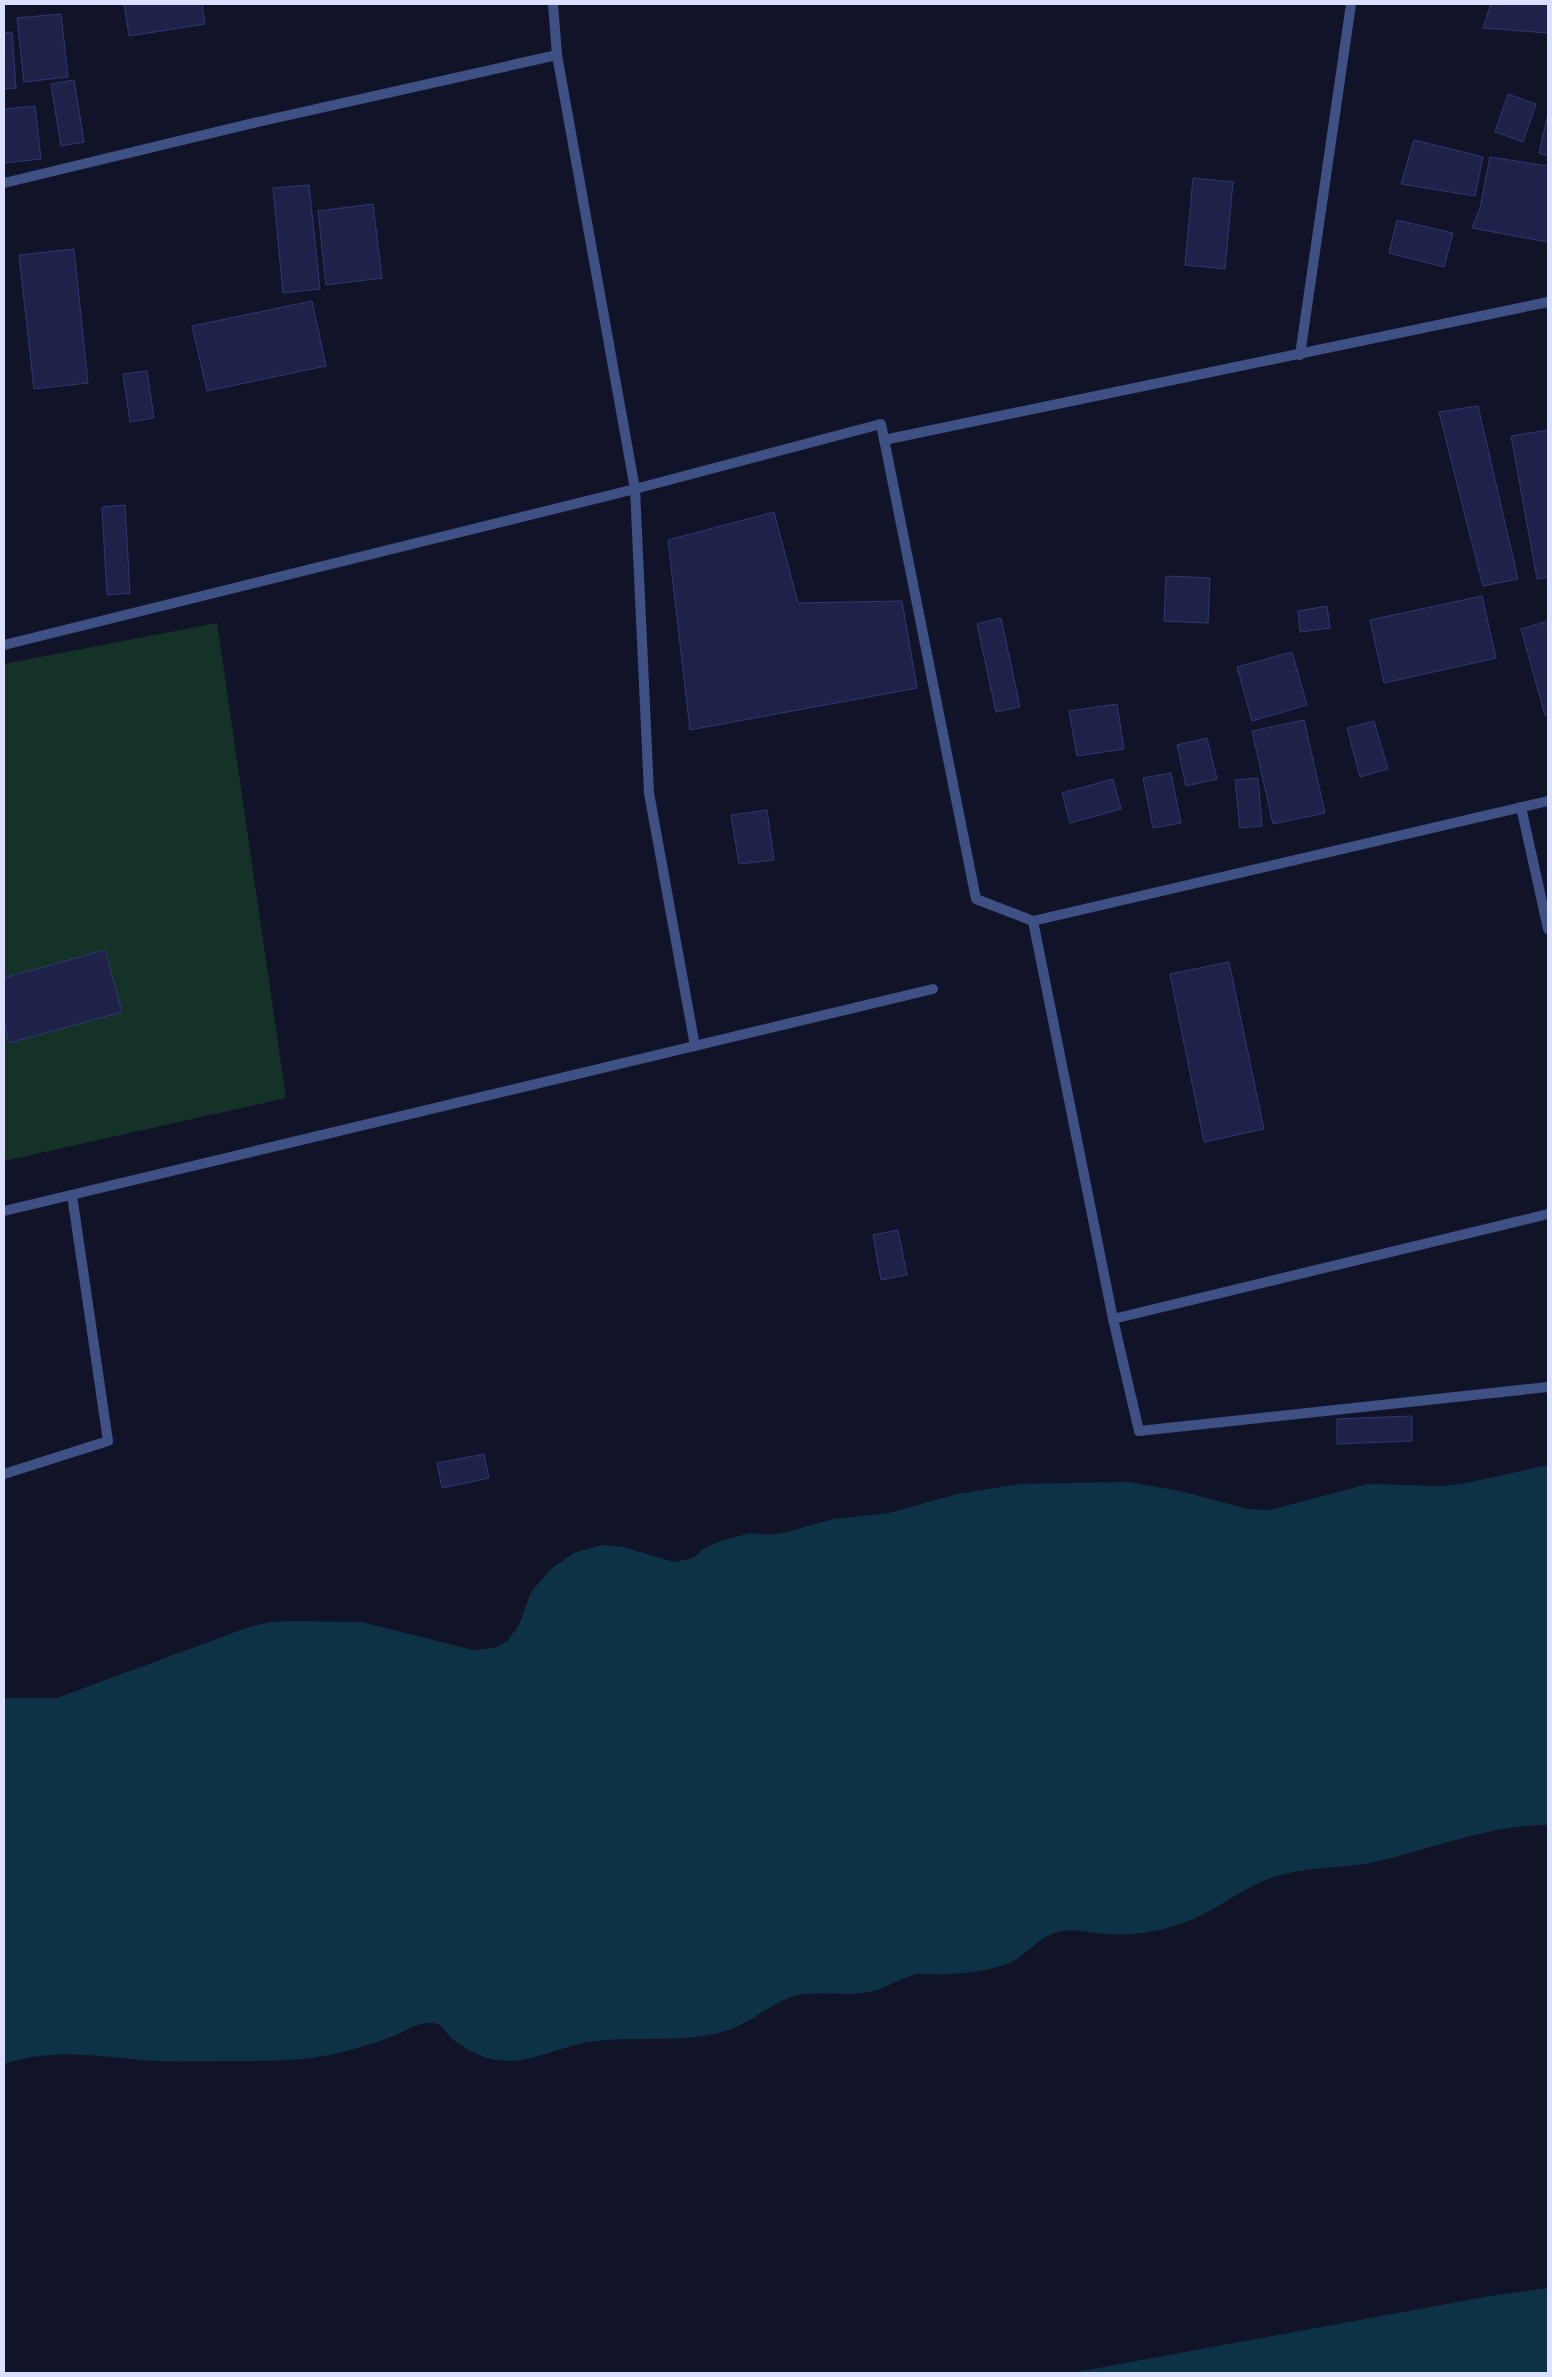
<svg xmlns="http://www.w3.org/2000/svg" width="1552" height="2377" font-family="Figtree,sans-serif">
	<style>
		.green { fill: #153229 }
		.water { fill: #0d3246 }
		.building { fill: #1e2249; stroke: #313774 }
		.lines { fill: none; stroke-linecap: round; stroke-linejoin: round }
		.street { stroke: #3f5085; stroke-width: 10 }
	</style>
	<rect width="100%" height="100%" fill="#111428"/>
	<path class="green" d="M 217,623 L 286,1098 L 4,1161 L 4,664 Z"/>
	<g class="water">
		<path d="M 1548,1465 L 1548,1825 C 1488,1825 1432,1849 1375,1862 C 1340,1869 1305,1866 1271,1878 C 1238,1890 1211,1915 1177,1925 C 1152,1933 1124,1937 1097,1933 C 1083,1932 1072,1928 1058,1932 C 1036,1937 1025,1959 1004,1965 C 984,1972 960,1974 940,1974 C 931,1975 924,1973 916,1974 C 897,1979 883,1991 863,1993 C 842,1995 818,1991 798,1995 C 772,2001 752,2023 726,2031 C 682,2044 634,2035 589,2042 C 562,2046 538,2060 510,2061 C 489,2061 468,2052 451,2038 C 445,2032 443,2024 433,2023 C 418,2021 402,2034 388,2038 C 360,2048 332,2056 302,2059 C 278,2061 253,2061 229,2061 C 205,2061 180,2062 156,2061 C 105,2057 54,2047 4,2064 L 4,1698 L 57,1698 L 249,1627 L 271,1622 L 291,1621 L 362,1622 L 473,1650 L 495,1648 L 508,1640 L 519,1625 L 531,1592 L 552,1568 L 574,1553 L 602,1545 L 623,1547 L 674,1562 L 693,1558 L 706,1547 L 725,1540 L 750,1533 L 770,1535 L 791,1531 L 833,1519 L 889,1513 L 957,1494 L 1020,1484 L 1127,1482 L 1180,1491 L 1248,1509 L 1270,1510 L 1368,1484 L 1443,1486 L 1467,1483 Z"/>
		<path d="M 1548,2288 L 1548,2373 L 1071,2373 L 1490,2296 Z"/>
	</g>
	<g class="building">
		<path d="M 124,4 L 202,4 L 205,24 L 129,36 Z"/>
		<path d="M 1491,4 L 1548,4 L 1548,33 L 1483,28 Z"/>
		<path d="M 61,14 L 68,77 L 24,82 L 17,18 Z"/>
		<path d="M 12,32 L 16,88 L 4,89 L 4,33 Z"/>
		<path d="M 74,80 L 84,142 L 61,146 L 51,84 Z"/>
		<path d="M 1508,94 L 1536,104 L 1523,142 L 1495,132 Z"/>
		<path d="M 35,106 L 41,159 L 4,163 L 4,109 Z"/>
		<path d="M 1548,114 L 1548,156 L 1539,153 Z"/>
		<path d="M 1414,140 L 1483,157 L 1475,196 L 1401,184 Z"/>
		<path d="M 1490,157 L 1548,166 L 1548,242 L 1472,228 L 1480,208 Z"/>
		<path d="M 1193,178 L 1233,182 L 1225,269 L 1185,265 Z"/>
		<path d="M 309,185 L 320,289 L 283,293 L 273,188 Z"/>
		<path d="M 373,204 L 382,278 L 326,285 L 318,211 Z"/>
		<path d="M 1397,220 L 1453,233 L 1444,267 L 1389,253 Z"/>
		<path d="M 74,249 L 88,383 L 34,389 L 19,255 Z"/>
		<path d="M 312,301 L 326,366 L 207,391 L 192,326 Z"/>
		<path d="M 147,371 L 154,418 L 130,422 L 123,374 Z"/>
		<path d="M 1478,406 L 1518,579 L 1483,586 L 1439,412 Z"/>
		<path d="M 1548,430 L 1548,577 L 1537,579 L 1511,436 Z"/>
		<path d="M 125,505 L 130,593 L 107,595 L 102,507 Z"/>
		<path d="M 774,512 L 798,603 L 902,601 L 917,688 L 690,730 L 668,540 Z"/>
		<path d="M 1166,576 L 1210,578 L 1208,623 L 1164,621 Z"/>
		<path d="M 1482,596 L 1496,658 L 1384,683 L 1370,620 Z"/>
		<path d="M 1327,606 L 1330,628 L 1300,632 L 1298,611 Z"/>
		<path d="M 1001,618 L 1020,707 L 996,712 L 977,624 Z"/>
		<path d="M 1548,621 L 1548,714 L 1545,715 L 1521,629 Z"/>
		<path d="M 1292,652 L 1307,705 L 1252,721 L 1237,667 Z"/>
		<path d="M 1117,704 L 1124,749 L 1077,756 L 1069,711 Z"/>
		<path d="M 1304,720 L 1325,813 L 1273,824 L 1252,731 Z"/>
		<path d="M 1374,721 L 1388,769 L 1360,777 L 1347,728 Z"/>
		<path d="M 1207,738 L 1217,779 L 1186,786 L 1177,745 Z"/>
		<path d="M 1171,773 L 1181,823 L 1153,828 L 1143,778 Z"/>
		<path d="M 1258,778 L 1262,826 L 1240,828 L 1235,780 Z"/>
		<path d="M 1113,779 L 1121,809 L 1070,823 L 1062,793 Z"/>
		<path d="M 767,810 L 774,860 L 739,864 L 731,815 Z"/>
		<path d="M 105,950 L 122,1012 L 9,1043 L 4,1022 L 4,978 Z"/>
		<path d="M 1229,962 L 1264,1129 L 1204,1142 L 1170,974 Z"/>
		<path d="M 898,1230 L 907,1275 L 881,1280 L 873,1235 Z"/>
		<path d="M 1412,1416 L 1412,1441 L 1337,1444 L 1337,1419 Z"/>
		<path d="M 484,1454 L 489,1478 L 442,1488 L 437,1463 Z"/>
	</g>
	<g class="lines">
		<g class="street">
			<path d="M 553,4 L 557,55 L 635,489 L 649,793 L 695,1046"/>
			<path d="M 4,183 L 258,122 L 557,55"/>
			<path d="M 1300,355 L 1351,4"/>
			<path d="M 884,440 L 1548,302"/>
			<path d="M 4,645 L 635,489 L 881,424 L 976,899 L 1033,921 L 1548,801"/>
			<path d="M 1521,807 L 1548,929"/>
			<path d="M 1033,921 L 1113,1319 L 1139,1431 L 1548,1387"/>
			<path d="M 4,1211 L 933,989"/>
			<path d="M 1113,1319 L 1548,1214"/>
			<path d="M 4,1474 L 108,1441 L 72,1195"/>
		</g>
	</g>
	<rect width="1552" height="2377" fill="none" stroke="#dae0fd" stroke-width="10"/>
</svg>
